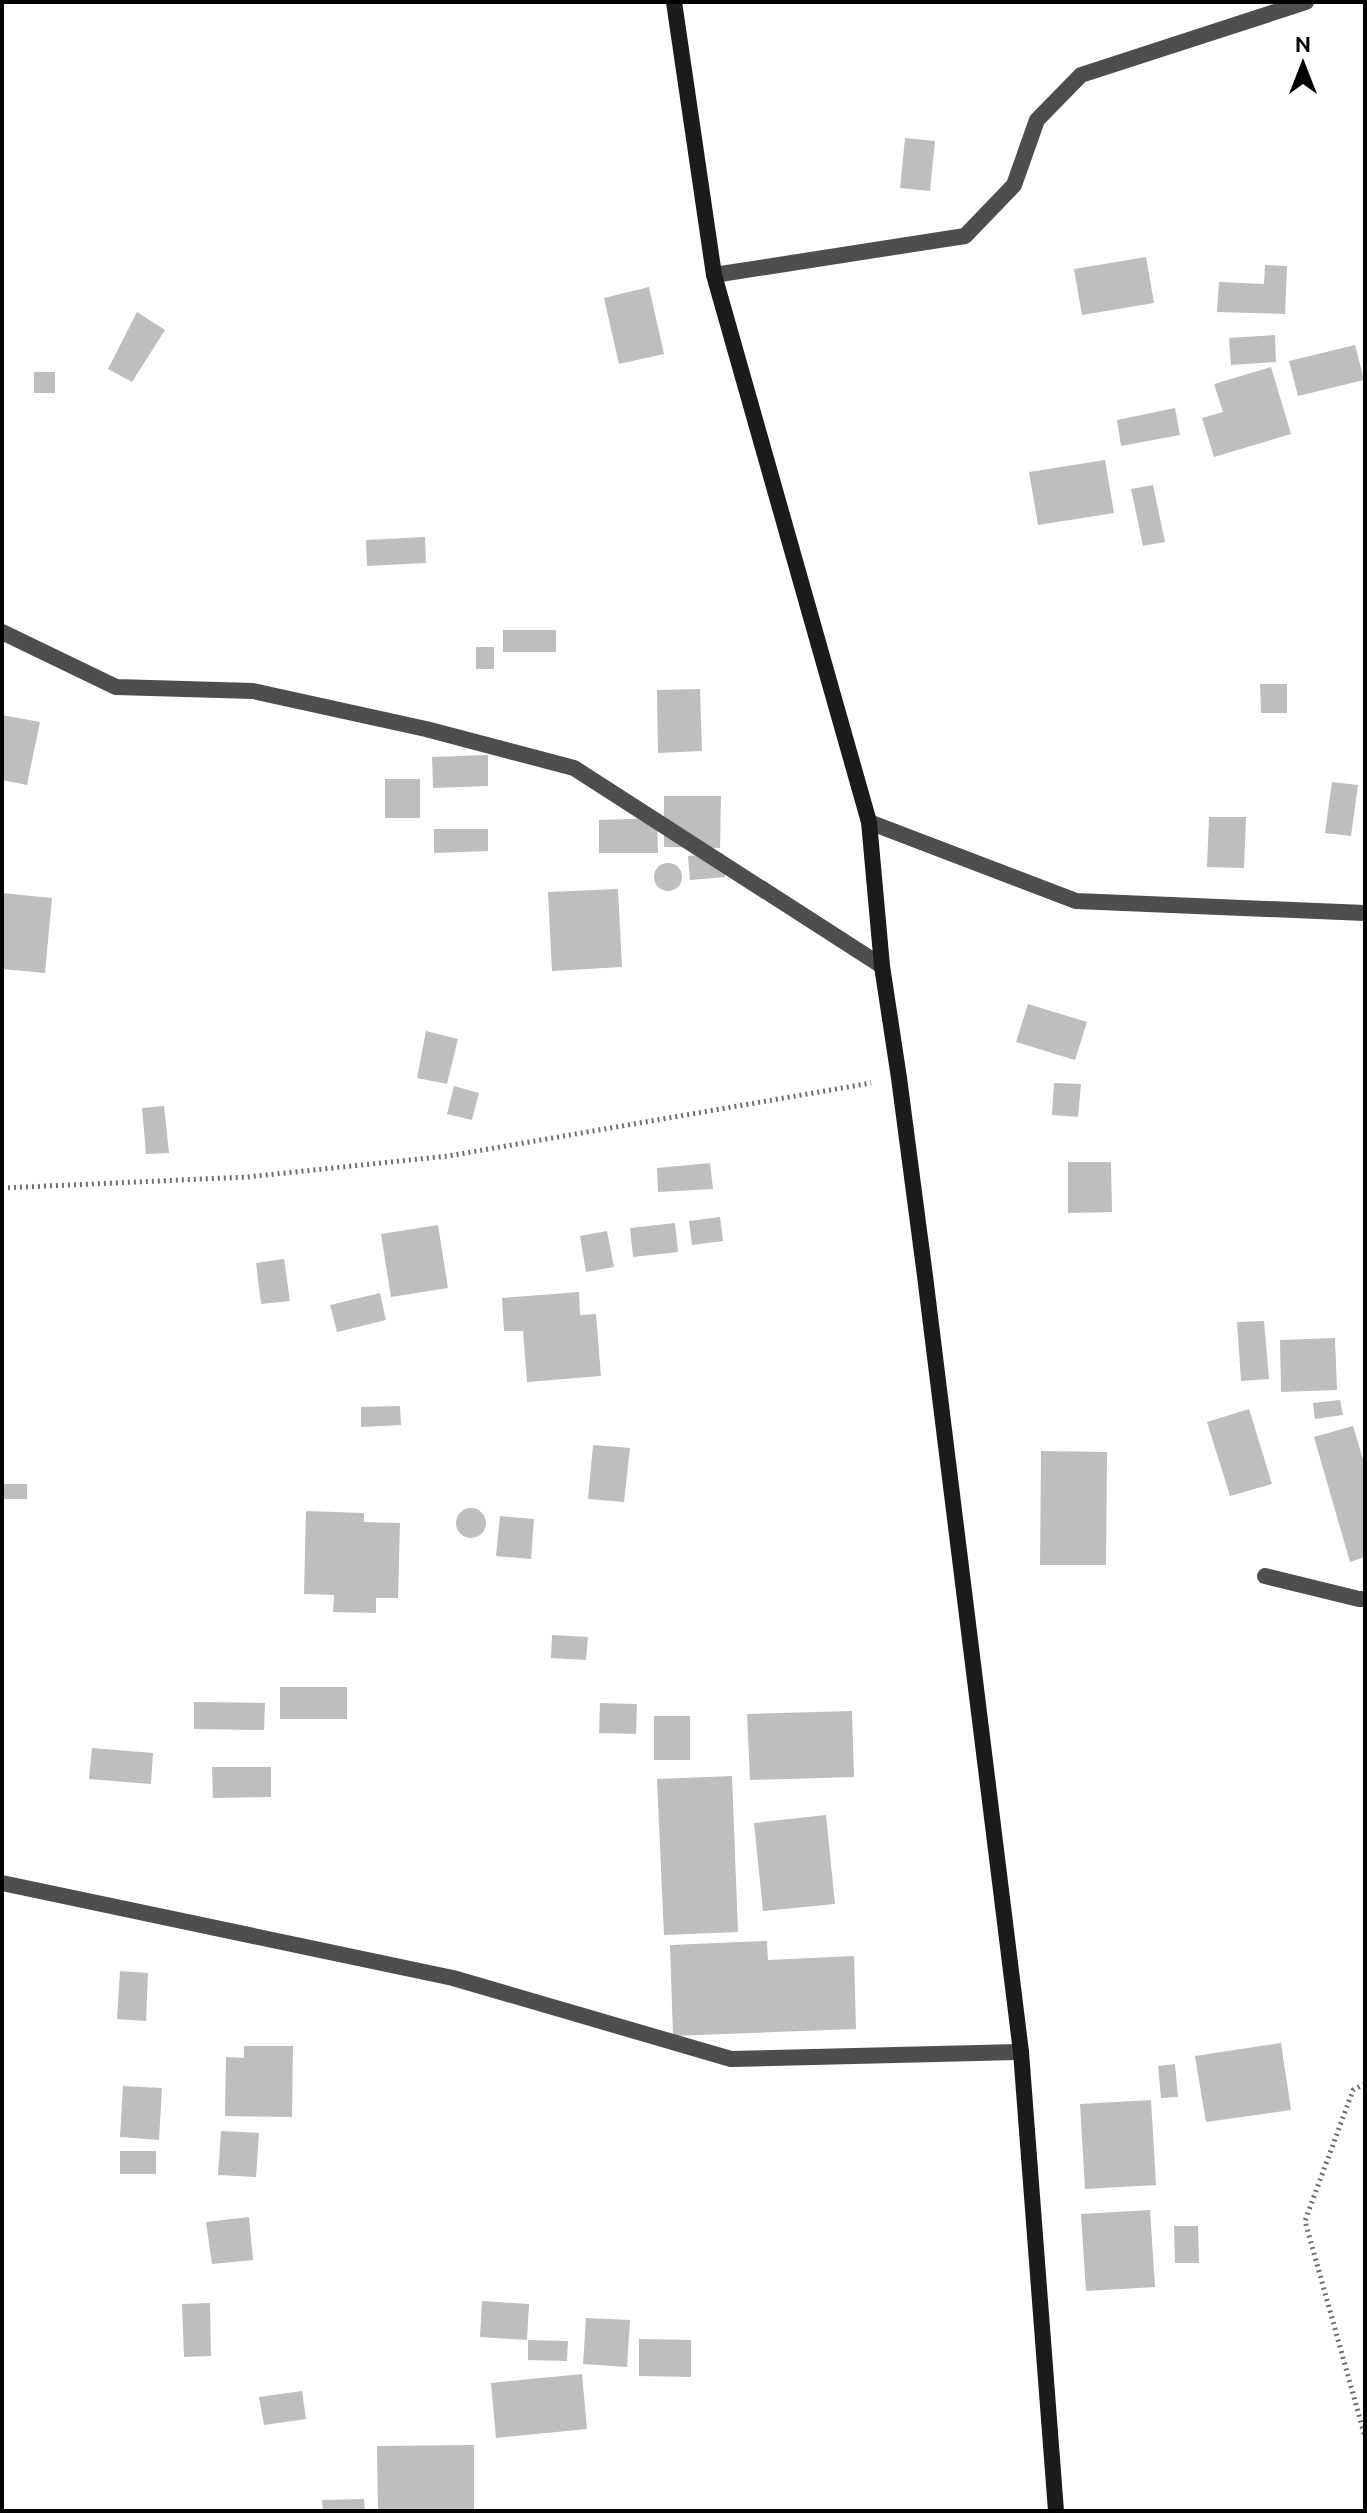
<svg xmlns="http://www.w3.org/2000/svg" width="1367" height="2513" font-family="Ubuntu,sans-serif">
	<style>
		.building { fill: #bebebe }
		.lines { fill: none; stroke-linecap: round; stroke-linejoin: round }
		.path { stroke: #707070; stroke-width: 5; stroke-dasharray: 2 4; stroke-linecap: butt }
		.street { stroke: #4e4e4e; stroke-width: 16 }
		.secondary { stroke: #1b1b1b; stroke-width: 16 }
	</style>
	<rect width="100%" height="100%" fill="#fff"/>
	<g class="building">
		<path d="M 905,138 L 935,141 L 930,191 L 900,188 Z"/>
		<path d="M 1146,257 L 1154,303 L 1082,315 L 1074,269 Z"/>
		<path d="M 1265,265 L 1287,266 L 1285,314 L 1217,312 L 1219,282 L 1264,284 Z"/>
		<path d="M 649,287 L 664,354 L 619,364 L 604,298 Z"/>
		<path d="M 137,312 L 165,330 L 132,382 L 108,369 Z"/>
		<path d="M 1275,335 L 1276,362 L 1231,365 L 1229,338 Z"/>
		<path d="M 1355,345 L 1364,380 L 1298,396 L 1289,361 Z"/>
		<path d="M 1271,367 L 1291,434 L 1214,457 L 1202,418 L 1223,412 L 1214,384 Z"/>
		<rect x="34" y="372" width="21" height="21"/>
		<path d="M 1175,408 L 1180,435 L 1121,446 L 1117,420 Z"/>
		<path d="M 1105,460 L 1114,513 L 1038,525 L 1029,472 Z"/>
		<path d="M 1153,485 L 1165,542 L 1143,546 L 1131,489 Z"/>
		<path d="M 425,537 L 426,563 L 367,566 L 366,540 Z"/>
		<rect x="503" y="630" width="53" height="22"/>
		<rect x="476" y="647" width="18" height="22"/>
		<path d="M 1260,684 L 1287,684 L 1287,713 L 1261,713 Z"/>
		<path d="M 700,689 L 702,751 L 658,753 L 657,690 Z"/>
		<path d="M 2,715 L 40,722 L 27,785 L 2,780 Z"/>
		<path d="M 488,755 L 488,786 L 433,788 L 432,757 Z"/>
		<rect x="385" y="779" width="35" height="39"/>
		<path d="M 1332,782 L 1358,785 L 1351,836 L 1325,833 Z"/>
		<path d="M 664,796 L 721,796 L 720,848 L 664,847 Z"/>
		<path d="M 1209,817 L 1246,817 L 1244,868 L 1207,867 Z"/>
		<path d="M 657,818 L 658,853 L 599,853 L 599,820 Z"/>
		<path d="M 434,829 L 488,829 L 488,851 L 434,853 Z"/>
		<path d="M 723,853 L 725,877 L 690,880 L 688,856 Z"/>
		<circle cx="668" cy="877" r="14"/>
		<path d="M 618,889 L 622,967 L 552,971 L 548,892 Z"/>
		<path d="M 2,893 L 52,898 L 45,973 L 2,969 Z"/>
		<path d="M 1028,1004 L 1087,1022 L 1075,1060 L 1016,1042 Z"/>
		<path d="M 426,1031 L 458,1039 L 447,1084 L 417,1078 Z"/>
		<path d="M 1054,1083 L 1081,1084 L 1078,1117 L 1052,1115 Z"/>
		<path d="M 454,1086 L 479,1093 L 472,1120 L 447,1114 Z"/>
		<path d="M 164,1106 L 169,1153 L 146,1154 L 142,1108 Z"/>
		<path d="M 1068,1162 L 1111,1162 L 1112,1212 L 1068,1213 Z"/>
		<path d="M 710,1163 L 713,1189 L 658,1192 L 657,1168 Z"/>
		<path d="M 720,1217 L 723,1241 L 692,1245 L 689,1221 Z"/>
		<path d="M 675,1223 L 678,1252 L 633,1257 L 630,1228 Z"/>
		<path d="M 438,1225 L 448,1288 L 391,1297 L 381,1234 Z"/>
		<path d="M 607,1231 L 614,1267 L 586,1272 L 580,1236 Z"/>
		<path d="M 284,1259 L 290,1301 L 261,1304 L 256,1263 Z"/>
		<path d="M 579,1292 L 580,1315 L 596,1314 L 601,1376 L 527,1382 L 523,1331 L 504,1331 L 502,1298 Z"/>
		<path d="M 380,1293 L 386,1320 L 337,1332 L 330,1305 Z"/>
		<path d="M 1264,1321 L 1269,1379 L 1241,1381 L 1237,1322 Z"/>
		<path d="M 1335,1338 L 1337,1390 L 1281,1392 L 1280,1340 Z"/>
		<path d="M 1340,1400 L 1343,1415 L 1315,1419 L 1313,1403 Z"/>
		<path d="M 400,1406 L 401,1425 L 361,1427 L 361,1407 Z"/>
		<path d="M 1249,1409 L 1272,1484 L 1230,1496 L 1207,1422 Z"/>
		<path d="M 1353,1426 L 1365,1466 L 1365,1557 L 1350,1562 L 1314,1437 Z"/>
		<path d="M 593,1445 L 630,1448 L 624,1502 L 588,1499 Z"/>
		<path d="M 1041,1451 L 1107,1452 L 1106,1565 L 1040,1565 Z"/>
		<rect x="2" y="1484" width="25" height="15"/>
		<circle cx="471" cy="1523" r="15"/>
		<path d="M 306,1511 L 364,1513 L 364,1522 L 400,1523 L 398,1598 L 376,1598 L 376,1613 L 333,1612 L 334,1595 L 304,1594 Z"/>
		<path d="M 500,1516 L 534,1519 L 531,1559 L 496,1556 Z"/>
		<path d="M 552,1635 L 588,1637 L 586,1660 L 551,1658 Z"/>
		<rect x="280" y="1687" width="67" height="32"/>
		<path d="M 194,1702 L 265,1703 L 264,1730 L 194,1729 Z"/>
		<path d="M 600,1703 L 637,1704 L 636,1734 L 599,1733 Z"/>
		<path d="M 852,1711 L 854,1777 L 750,1780 L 747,1714 Z"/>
		<rect x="654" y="1716" width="36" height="44"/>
		<path d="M 92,1748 L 153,1753 L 151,1784 L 89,1779 Z"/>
		<path d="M 212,1767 L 271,1767 L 271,1797 L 213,1798 Z"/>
		<path d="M 732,1776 L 738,1932 L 664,1935 L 657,1779 Z"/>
		<path d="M 826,1815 L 835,1904 L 763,1911 L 754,1823 Z"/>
		<path d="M 767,1941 L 768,1960 L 854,1956 L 856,2029 L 673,2036 L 670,1945 Z"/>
		<path d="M 120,1971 L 148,1973 L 146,2021 L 117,2019 Z"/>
		<path d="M 1281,2043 L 1291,2110 L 1206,2122 L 1195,2056 Z"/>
		<path d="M 244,2046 L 293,2046 L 292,2117 L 225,2116 L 226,2057 L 244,2058 Z"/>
		<path d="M 1175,2064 L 1178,2097 L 1161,2098 L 1158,2066 Z"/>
		<path d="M 123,2086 L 162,2088 L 159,2140 L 120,2137 Z"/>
		<path d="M 1151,2100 L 1156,2185 L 1085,2189 L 1080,2104 Z"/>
		<path d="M 221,2131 L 259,2133 L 256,2177 L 218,2175 Z"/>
		<rect x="120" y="2151" width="36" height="23"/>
		<path d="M 1150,2210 L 1155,2287 L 1086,2291 L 1081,2214 Z"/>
		<path d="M 249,2217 L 253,2260 L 212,2264 L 206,2222 Z"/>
		<path d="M 1174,2226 L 1198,2226 L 1199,2263 L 1175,2263 Z"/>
		<path d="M 482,2301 L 529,2304 L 527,2340 L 480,2337 Z"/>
		<path d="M 210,2303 L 211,2356 L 184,2357 L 182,2304 Z"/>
		<path d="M 586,2318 L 630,2320 L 627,2367 L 583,2364 Z"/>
		<path d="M 639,2339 L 691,2340 L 691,2377 L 639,2376 Z"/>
		<path d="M 528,2340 L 568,2341 L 567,2361 L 528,2360 Z"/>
		<path d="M 582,2374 L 587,2429 L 496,2438 L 491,2383 Z"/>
		<path d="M 302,2391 L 306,2419 L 264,2425 L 259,2397 Z"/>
		<path d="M 474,2445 L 474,2511 L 378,2511 L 377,2446 Z"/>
		<path d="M 364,2499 L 365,2511 L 323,2511 L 322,2500 Z"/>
	</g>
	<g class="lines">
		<g class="path">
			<path d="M 2,1188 L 247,1177 L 448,1156 L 871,1083"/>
			<path d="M 1365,2084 L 1353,2090 L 1305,2221 L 1365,2437"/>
		</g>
		<g class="street">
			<path d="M 714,275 L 965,236 L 1014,185 L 1037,120 L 1081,75 L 1306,2"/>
			<path d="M 2,632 L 116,687 L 253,691 L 426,729 L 574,768 L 882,966"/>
			<path d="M 869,822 L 1076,901 L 1365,913"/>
			<path d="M 1265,1576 L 1359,1599 L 1365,1599"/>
			<path d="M 2,1883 L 453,1978 L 731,2059 L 1021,2052"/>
		</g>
		<path class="secondary" d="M 674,2 L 714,275 L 869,822 L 882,966 L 899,1078 L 925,1276 L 1021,2052 L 1056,2511"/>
	</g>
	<rect width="1367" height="2513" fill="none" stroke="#000000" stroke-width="8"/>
	<g transform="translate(1303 64)" stroke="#ffffff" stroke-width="6" paint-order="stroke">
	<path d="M0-6L14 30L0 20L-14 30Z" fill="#000000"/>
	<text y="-12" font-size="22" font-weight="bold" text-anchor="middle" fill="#000000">N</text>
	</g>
</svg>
